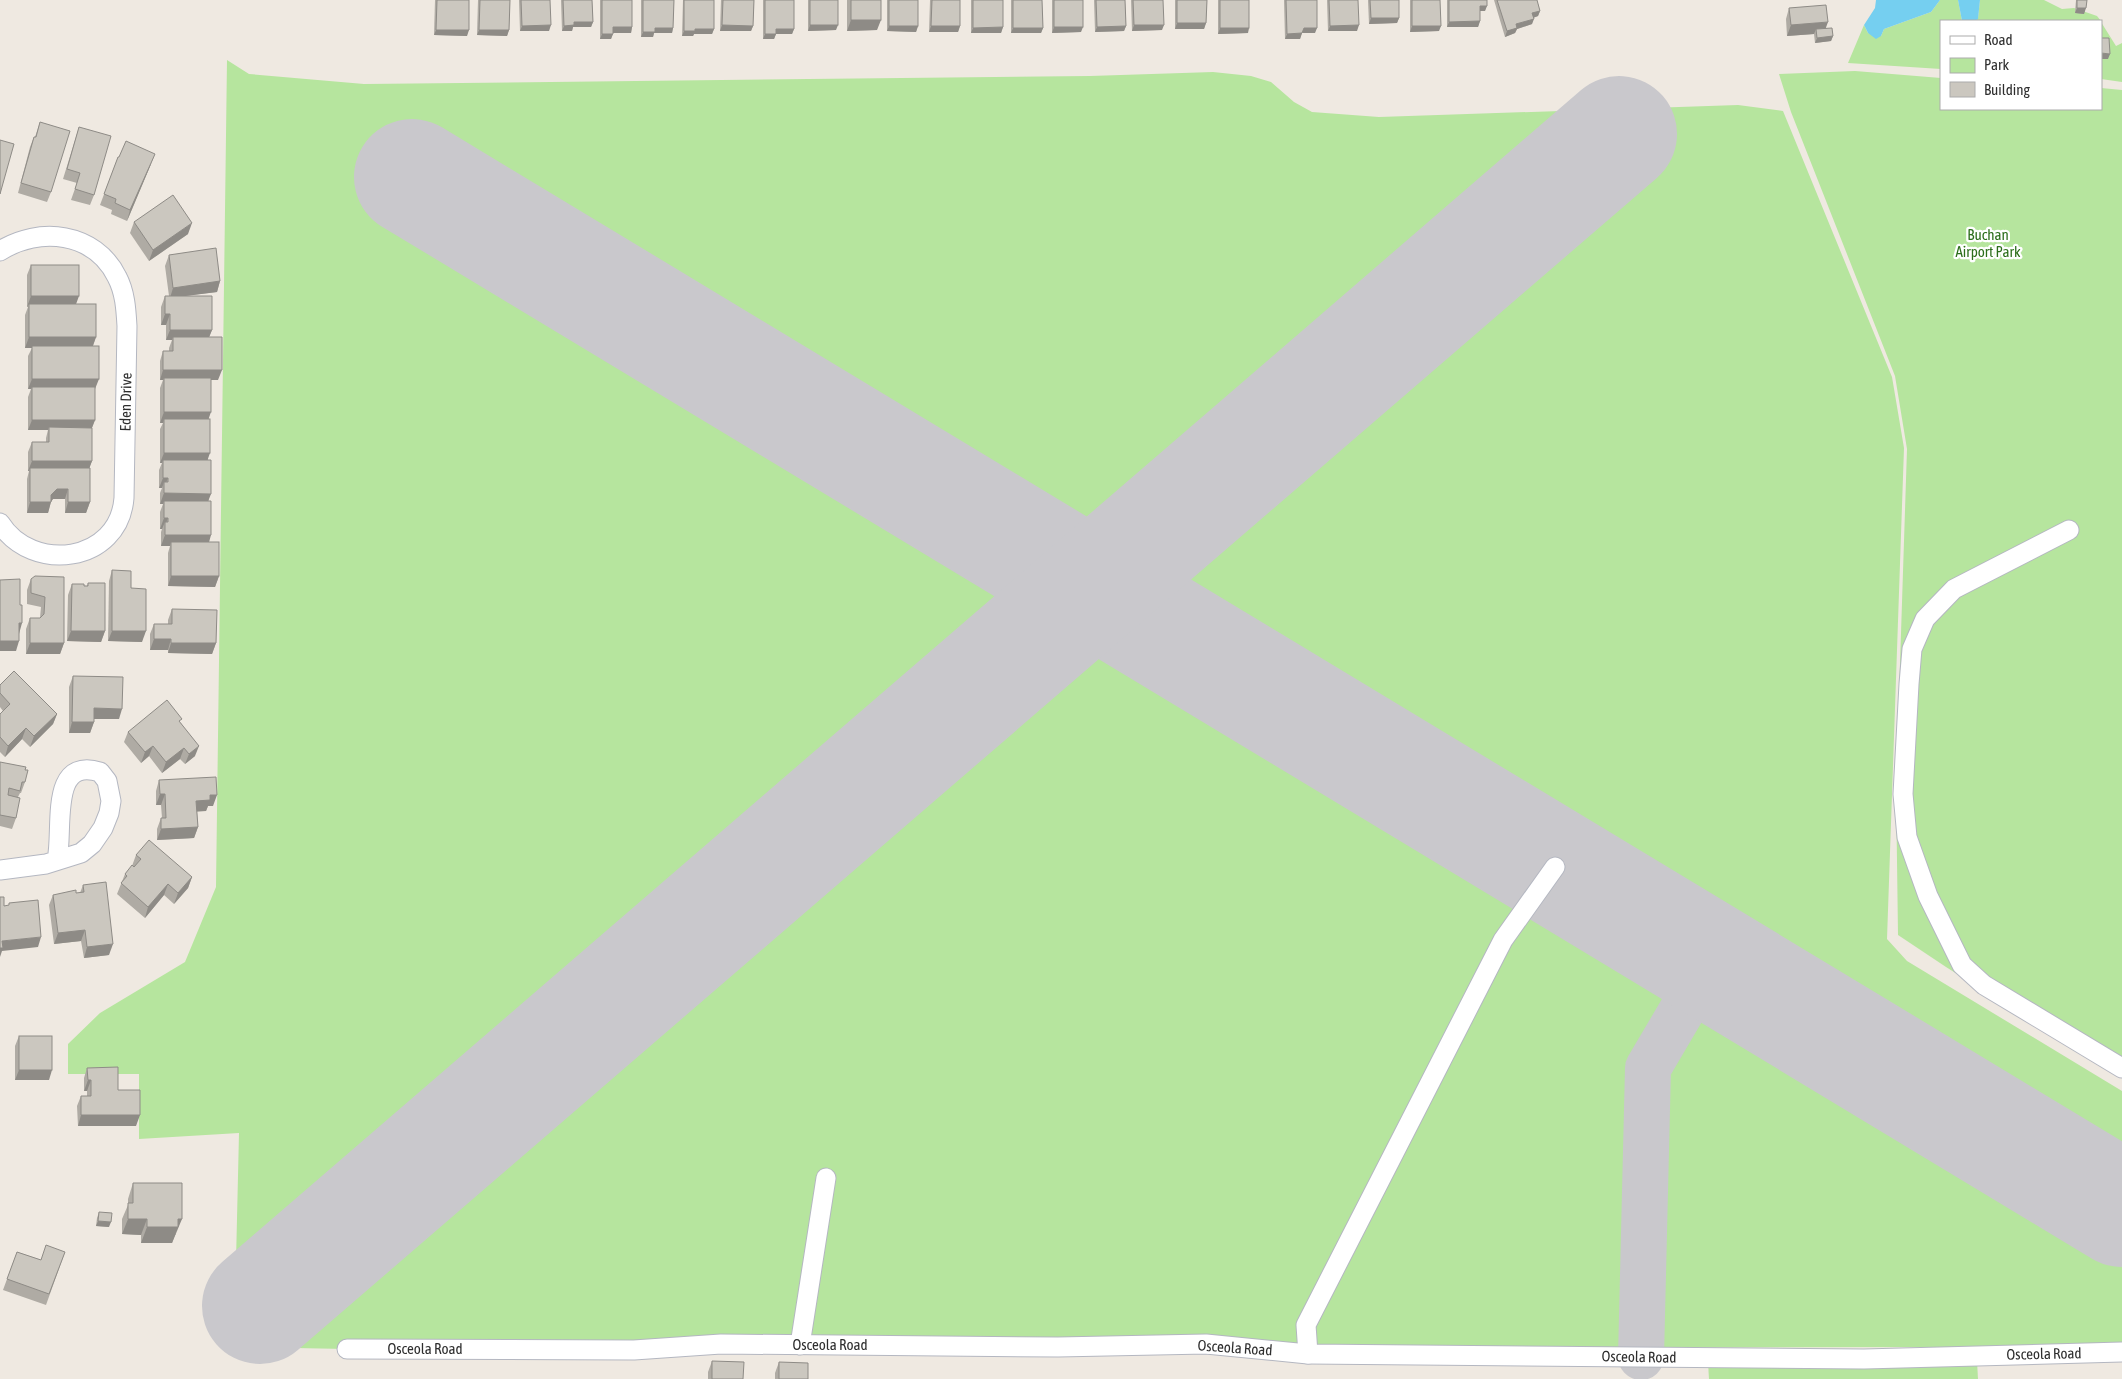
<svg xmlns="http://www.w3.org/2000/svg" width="2122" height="1379" font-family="'Asap Condensed',sans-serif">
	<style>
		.green { fill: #b6e59e }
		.water { fill: #75cff0 }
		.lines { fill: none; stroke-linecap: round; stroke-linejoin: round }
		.taxiway { stroke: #c9c8cc; stroke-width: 46 }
		.runway { stroke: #c9c8cc; stroke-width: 116 }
		.minor-casing { stroke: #b4b7c1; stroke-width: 21 }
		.minor { stroke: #fff; stroke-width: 19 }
		.wall { fill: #afaba4 }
		.shaded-wall { fill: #8e8b86 }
		.building { fill: #cbc7bf; stroke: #8e8b86 }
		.labels { text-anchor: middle; stroke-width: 4.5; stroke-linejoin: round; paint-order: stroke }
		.park-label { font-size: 15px; fill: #2c6e1b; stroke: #fff }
		.street-label { font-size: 15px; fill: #2e2e2e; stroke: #fff }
	</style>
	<rect width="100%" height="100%" fill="#efe9e1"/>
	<g class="green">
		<path d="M 1940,0 L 1958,0 L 1962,21 L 1941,21 L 1941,69 L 1848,63 L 1864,25 L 1868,33 L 1881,36 L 1884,29 L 1931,12 Z"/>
		<path d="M 1980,0 L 2044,0 L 2062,9 L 2074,8 L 2097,16 L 2101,21 L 1975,21 L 1978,18 Z"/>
		<path d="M 2101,22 L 2116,46 L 2122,43 L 2122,82 L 2101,79 Z"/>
		<path d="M 227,60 L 249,74 L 364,84 L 1090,76 L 1213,72 L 1251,76 L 1271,82 L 1294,102 L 1312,112 L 1379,117 L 1738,105 L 1783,111 L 1892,377 L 1904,448 L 1887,939 L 1907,961 L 2122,1091 L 2122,1342 L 2067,1348 L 1987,1351 L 1946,1347 L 1443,1348 L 618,1346 L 450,1340 L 347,1339 L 347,1349 L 234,1347 L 239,1133 L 139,1139 L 139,1074 L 68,1074 L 68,1044 L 100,1013 L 185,962 L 216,887 Z"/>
		<path d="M 1855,71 L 1941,78 L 1941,109 L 2101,109 L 2101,88 L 2122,90 L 2122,1078 L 1946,967 L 1898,935 L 1896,787 L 1907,449 L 1895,376 L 1791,112 L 1779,74 Z"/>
		<path d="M 1977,1361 L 1978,1379 L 1709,1379 L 1708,1362 Z"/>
	</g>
	<g class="water">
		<path d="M 1876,0 L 1940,0 L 1931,12 L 1884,29 L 1881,36 L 1876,39 L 1868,33 L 1864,25 L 1875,8 Z"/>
		<path d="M 1958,0 L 1980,0 L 1978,19 L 1975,21 L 1962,21 Z"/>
	</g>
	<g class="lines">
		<path class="taxiway" d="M 1641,1357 L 1648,1068 L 1711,961"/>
		<g class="runway">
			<path d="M 412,177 L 2122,1209"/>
			<path d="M 260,1306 L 1619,134"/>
		</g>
		<defs>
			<g id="minor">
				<path d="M 0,251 C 39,226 95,232 117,277 C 125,292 126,309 127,326 L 124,498 C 119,563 32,574 0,523"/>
				<path d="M 2069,530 L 1954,589 L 1925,619 L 1912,649 L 1909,684 L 1903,794 L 1907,837 L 1928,896 L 1962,965 L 1984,985 L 2122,1068"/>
				<path d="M 0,870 L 46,864 L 81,853 L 92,844 L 103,828 L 109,813 L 111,801 L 107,781 L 100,772 C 48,756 64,830 57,860"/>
				<path d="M 800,1345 L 826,1178"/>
				<path d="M 347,1349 L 634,1350 L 721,1344 L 1058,1347 L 1206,1344 L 1308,1354 L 1864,1359 L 2122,1352"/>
				<path d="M 1308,1354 L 1306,1325 L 1503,940 L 1555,867"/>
			</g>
		</defs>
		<use href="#minor" class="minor-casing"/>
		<use href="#minor" class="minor"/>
	</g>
	<g class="wall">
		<path d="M 435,0 L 469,0 L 467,36 L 434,35 Z"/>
		<path d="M 478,0 L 510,0 L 509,30 L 507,36 L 477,35 Z"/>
		<path d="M 519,0 L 550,0 L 549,31 L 520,31 Z"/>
		<path d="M 561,0 L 592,0 L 593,22 L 591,27 L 573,27 L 572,31 L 562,31 Z"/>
		<path d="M 600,0 L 632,0 L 632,27 L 631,33 L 613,33 L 611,39 L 600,39 Z"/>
		<path d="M 641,0 L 674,0 L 673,28 L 672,33 L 654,33 L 653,37 L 641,37 Z"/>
		<path d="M 683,0 L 714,0 L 714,29 L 712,34 L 694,34 L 693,36 L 682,36 Z"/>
		<path d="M 721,0 L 754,0 L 753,26 L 751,31 L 720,31 Z"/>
		<path d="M 763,0 L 794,0 L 794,29 L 792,34 L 776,34 L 774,39 L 763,39 Z"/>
		<path d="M 808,0 L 838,0 L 836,30 L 808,31 Z"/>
		<path d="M 847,0 L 881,0 L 877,30 L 847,31 Z"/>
		<path d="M 887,0 L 918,0 L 918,26 L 916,32 L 887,31 Z"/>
		<path d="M 930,0 L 960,0 L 960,26 L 958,32 L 929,32 Z"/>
		<path d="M 971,0 L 1003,0 L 1003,27 L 1001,33 L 971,33 Z"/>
		<path d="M 1011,0 L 1042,0 L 1043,28 L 1041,33 L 1011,33 Z"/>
		<path d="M 1052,0 L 1083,0 L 1081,32 L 1052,33 Z"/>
		<path d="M 1094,0 L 1125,0 L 1126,26 L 1124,31 L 1095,32 Z"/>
		<path d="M 1131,0 L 1163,0 L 1162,30 L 1132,31 Z"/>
		<path d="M 1175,0 L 1207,0 L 1206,23 L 1204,29 L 1175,29 Z"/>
		<path d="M 1218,0 L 1249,0 L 1248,33 L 1218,34 Z"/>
		<path d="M 1284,0 L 1317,0 L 1315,33 L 1302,33 L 1300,39 L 1285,39 Z"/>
		<path d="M 1327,0 L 1358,0 L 1357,31 L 1328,31 Z"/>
		<path d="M 1368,0 L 1399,0 L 1399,18 L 1397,23 L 1369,24 Z"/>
		<path d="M 1410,0 L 1440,0 L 1439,31 L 1410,32 Z"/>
		<path d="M 1447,0 L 1487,0 L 1485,11 L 1480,11 L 1480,21 L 1478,27 L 1447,27 Z"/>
		<path d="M 1494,0 L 1537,0 L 1540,11 L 1538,16 L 1533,18 L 1532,24 L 1517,29 L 1515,33 L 1505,37 Z"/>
		<path d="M 2076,0 L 2087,0 L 2084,14 L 2075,13 Z"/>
		<path d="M 1789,8 L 1826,28 L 1833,36 L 1831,41 L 1815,43 L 1814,34 L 1787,36 L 1786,19 Z"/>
		<path d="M 40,122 L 51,192 L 47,202 L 18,193 L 30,147 L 34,137 L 35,137 Z"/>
		<path d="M 79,127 L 94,195 L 90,205 L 71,200 L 77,183 L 63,179 Z"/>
		<path d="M 118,157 L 151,164 L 127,221 L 111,214 L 112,210 L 100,205 Z"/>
		<path d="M 134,222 L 188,234 L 149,261 L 130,233 Z"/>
		<path d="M 169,255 L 220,281 L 217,292 L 183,296 L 212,330 L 209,337 L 218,380 L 211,380 L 209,419 L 208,460 L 209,542 L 219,576 L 215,587 L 168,586 L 168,553 L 170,546 L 161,546 L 161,532 L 162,529 L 160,529 L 160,512 L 163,504 L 160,504 L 160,493 L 162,488 L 159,488 L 159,470 L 162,463 L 160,463 L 160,429 L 163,423 L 160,423 L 160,388 L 163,380 L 160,380 L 160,361 L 163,351 L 169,351 L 169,348 L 172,340 L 166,340 L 166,325 L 161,325 L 161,307 L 165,296 L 169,296 L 165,266 Z"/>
		<path d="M 31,265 L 76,304 L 96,337 L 93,346 L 95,389 L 95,420 L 92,428 L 92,461 L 89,468 L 90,502 L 86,513 L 65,513 L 65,499 L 53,499 L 51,501 L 48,513 L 27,513 L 27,479 L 29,471 L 28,471 L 28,452 L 32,442 L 46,442 L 46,438 L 48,430 L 28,430 L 28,397 L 31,389 L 28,389 L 28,356 L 32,348 L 25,348 L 25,315 L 28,307 L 27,307 L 27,275 Z"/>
		<path d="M 112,570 L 131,588 L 142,642 L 108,641 L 109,581 Z"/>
		<path d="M 64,577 L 64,643 L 60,654 L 26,654 L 26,629 L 30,618 L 40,618 L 41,607 L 27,604 L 27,590 L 31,579 Z"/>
		<path d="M 88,583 L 105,631 L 101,642 L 67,641 L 68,595 L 72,584 L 87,586 Z"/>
		<path d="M 172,609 L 216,643 L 212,654 L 168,653 L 168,650 L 150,650 L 150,634 L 154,624 L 168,624 L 168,620 Z"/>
		<path d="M 73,676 L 119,719 L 94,719 L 94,722 L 90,733 L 69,733 L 69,687 Z"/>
		<path d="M 0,685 L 57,714 L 53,724 L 30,747 L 22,739 L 5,757 L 0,752 L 0,714 L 3,711 L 0,707 Z"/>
		<path d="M 181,723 L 195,756 L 185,764 L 180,759 L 162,773 L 149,756 L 141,763 L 124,742 L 128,732 Z"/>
		<path d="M 0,762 L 25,782 L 21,793 L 20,793 L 18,797 L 16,818 L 12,829 L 0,826 Z"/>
		<path d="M 159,780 L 213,806 L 208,806 L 206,811 L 197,811 L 198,827 L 194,838 L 157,840 L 157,829 L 161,818 L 162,818 L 161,805 L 156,805 L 156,791 Z"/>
		<path d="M 136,855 L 192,877 L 188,888 L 174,904 L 164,895 L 145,918 L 117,894 L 125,874 L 132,866 Z"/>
		<path d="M 83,885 L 109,955 L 84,958 L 81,941 L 54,944 L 49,905 L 53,895 L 80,893 Z"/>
		<path d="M 19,1036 L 49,1080 L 15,1080 L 15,1046 Z"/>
		<path d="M 87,1068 L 118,1090 L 136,1126 L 78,1126 L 77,1106 L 81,1096 L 87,1096 L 87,1091 L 84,1091 L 84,1078 Z"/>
		<path d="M 133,1183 L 176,1235 L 175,1235 L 172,1243 L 141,1243 L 141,1235 L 122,1234 L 122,1219 L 128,1205 L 128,1199 Z"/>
		<path d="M 99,1212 L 109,1227 L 96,1226 L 97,1218 Z"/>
		<path d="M 17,1252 L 41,1260 L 65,1252 L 46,1305 L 3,1290 Z"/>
		<path d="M 712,1361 L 743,1379 L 708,1379 L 708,1372 Z"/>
		<path d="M 779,1362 L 808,1379 L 775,1379 L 775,1373 Z"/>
	</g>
	<g class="shaded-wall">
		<path d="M 1480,6 L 1487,6 L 1485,11 L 1478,11 Z"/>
		<path d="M 2077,8 L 2086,8 L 2084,14 L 2075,13 Z"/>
		<path d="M 1540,11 L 1538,16 L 1530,19 L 1532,13 Z"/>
		<path d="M 1371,18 L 1399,18 L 1397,23 L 1369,24 Z"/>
		<path d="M 1534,19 L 1532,24 L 1517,29 L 1515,33 L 1505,37 L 1507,31 L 1516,24 Z"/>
		<path d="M 851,20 L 881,20 L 877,30 L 847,31 Z"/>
		<path d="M 1480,21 L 1478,27 L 1447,27 L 1449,22 Z"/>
		<path d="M 574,22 L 593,22 L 591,27 L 573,27 L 572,31 L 562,31 L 564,26 Z"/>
		<path d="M 1828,22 L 1824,33 L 1816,29 L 1814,34 L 1787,36 L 1791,25 Z"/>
		<path d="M 1177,23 L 1206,23 L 1204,29 L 1175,29 Z"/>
		<path d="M 551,25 L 549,31 L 520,31 L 522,26 Z"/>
		<path d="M 722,25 L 753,26 L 751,31 L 720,31 Z"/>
		<path d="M 810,25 L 838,25 L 836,30 L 808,31 Z"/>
		<path d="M 1134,25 L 1164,25 L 1162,30 L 1132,31 Z"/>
		<path d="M 1359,25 L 1357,31 L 1328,31 L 1330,26 Z"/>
		<path d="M 889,26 L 918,26 L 916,32 L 887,31 Z"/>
		<path d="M 931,26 L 960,26 L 958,32 L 929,32 Z"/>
		<path d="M 1126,26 L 1124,31 L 1095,32 L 1097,27 Z"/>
		<path d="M 1412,26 L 1441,26 L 1439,31 L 1410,32 Z"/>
		<path d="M 613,27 L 632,27 L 631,33 L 611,33 Z"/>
		<path d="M 1003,27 L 1001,33 L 971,33 L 973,28 Z"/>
		<path d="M 1054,27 L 1083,27 L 1081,32 L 1052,33 Z"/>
		<path d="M 655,28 L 673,28 L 672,33 L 654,33 L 653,37 L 641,37 L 643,32 Z"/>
		<path d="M 1013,28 L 1043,28 L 1041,33 L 1011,33 Z"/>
		<path d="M 1220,28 L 1249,28 L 1248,33 L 1218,34 Z"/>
		<path d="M 1304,28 L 1317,28 L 1315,33 L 1302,33 Z"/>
		<path d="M 695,29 L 714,29 L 712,34 L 694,34 L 693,36 L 682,36 L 684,31 Z"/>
		<path d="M 776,29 L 794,29 L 792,34 L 776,34 L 774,39 L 763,39 L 765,34 Z"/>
		<path d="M 436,30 L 469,30 L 467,36 L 434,35 Z"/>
		<path d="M 479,30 L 509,30 L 507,36 L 477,35 Z"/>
		<path d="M 1302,33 L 1300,39 L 1285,39 L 1287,34 Z"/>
		<path d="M 602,34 L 613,34 L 611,39 L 600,39 Z"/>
		<path d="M 1833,36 L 1831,41 L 1815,43 L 1817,38 Z"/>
		<path d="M 2101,53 L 2110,54 L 2108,59 L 2101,59 Z"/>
		<path d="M 155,154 L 151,164 L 127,221 L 130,210 Z"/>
		<path d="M 192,223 L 188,234 L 149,261 L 153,250 Z"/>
		<path d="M 220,281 L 217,292 L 170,298 L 173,288 Z"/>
		<path d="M 31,296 L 79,296 L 75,307 L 29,304 L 27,307 Z"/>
		<path d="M 165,314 L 170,314 L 166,325 L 161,325 Z"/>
		<path d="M 170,330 L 212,330 L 208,340 L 173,337 L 172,340 L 166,340 Z"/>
		<path d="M 29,337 L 96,337 L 92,348 L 32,346 L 32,348 L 25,348 Z"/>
		<path d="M 163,370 L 222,370 L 218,380 L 164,380 L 164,378 L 163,380 L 160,380 Z"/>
		<path d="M 32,379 L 99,379 L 95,389 L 32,387 L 31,389 L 28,389 Z"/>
		<path d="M 164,412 L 211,412 L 207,423 L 164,419 L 163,423 L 160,423 Z"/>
		<path d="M 32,420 L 95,420 L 91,430 L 49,427 L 48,430 L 28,430 Z"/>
		<path d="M 164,453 L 210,453 L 206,464 L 163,460 L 162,463 L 160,463 Z"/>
		<path d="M 32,461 L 92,461 L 88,472 L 30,468 L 29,471 L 28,471 Z"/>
		<path d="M 163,478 L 168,478 L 164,488 L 164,482 L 162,488 L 159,488 Z"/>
		<path d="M 57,489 L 68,489 L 65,499 L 53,499 L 51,502 L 48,513 L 27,513 L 30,502 Z"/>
		<path d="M 164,493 L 211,494 L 207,504 L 164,501 L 163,504 L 160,504 Z"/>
		<path d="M 68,502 L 90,502 L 86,513 L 65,513 Z"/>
		<path d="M 164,518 L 168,518 L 165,526 L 165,522 L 162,529 L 160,529 Z"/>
		<path d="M 165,535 L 211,535 L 208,546 L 171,542 L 170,546 L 161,546 Z"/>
		<path d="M 171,576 L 219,576 L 215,587 L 168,586 Z"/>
		<path d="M 19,623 L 22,623 L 19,634 Z"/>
		<path d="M 71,631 L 105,631 L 101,642 L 67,641 Z"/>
		<path d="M 112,631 L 146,631 L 142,642 L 108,641 Z"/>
		<path d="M 154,639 L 171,639 L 168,650 L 150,650 Z"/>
		<path d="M 0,641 L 19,641 L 16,651 L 0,651 Z"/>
		<path d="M 30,643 L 64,643 L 60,654 L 26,654 Z"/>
		<path d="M 171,643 L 216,643 L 212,654 L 168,653 Z"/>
		<path d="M 94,708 L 122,709 L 119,719 L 90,719 Z"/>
		<path d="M 57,714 L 53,724 L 30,747 L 34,736 Z"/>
		<path d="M 72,722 L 94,722 L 90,733 L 69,733 Z"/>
		<path d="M 26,728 L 22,739 L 5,757 L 8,746 Z"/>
		<path d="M 153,746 L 149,756 L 141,763 L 145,752 Z"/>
		<path d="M 199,746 L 195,756 L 185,764 L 189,754 Z"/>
		<path d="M 184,748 L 180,759 L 162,773 L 166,762 Z"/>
		<path d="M 160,794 L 165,794 L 161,805 L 156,805 Z"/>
		<path d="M 210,795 L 217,795 L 213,806 L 208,806 L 206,811 L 192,812 L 196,801 Z"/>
		<path d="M 198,827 L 194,838 L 157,840 L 161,829 Z"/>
		<path d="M 192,877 L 188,888 L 174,904 L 178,893 Z"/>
		<path d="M 168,884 L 164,895 L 145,918 L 148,907 Z"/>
		<path d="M 85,930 L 81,941 L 54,944 L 58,933 Z"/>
		<path d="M 41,937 L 38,947 L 2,951 L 0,957 L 0,947 L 2,941 Z"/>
		<path d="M 113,944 L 109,955 L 84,958 L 87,947 Z"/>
		<path d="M 19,1070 L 52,1070 L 49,1080 L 15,1080 Z"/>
		<path d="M 88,1080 L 91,1080 L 87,1091 L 84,1091 Z"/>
		<path d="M 81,1115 L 140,1115 L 136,1126 L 78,1126 Z"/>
		<path d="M 128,1219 L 147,1219 L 141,1235 L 122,1234 Z"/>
		<path d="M 178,1219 L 182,1219 L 172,1243 L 141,1243 L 147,1227 Z"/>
		<path d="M 98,1221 L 111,1222 L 109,1227 L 96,1226 Z"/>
	</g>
	<g class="building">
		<path d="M 437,0 L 469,0 L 469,30 L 436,30 Z"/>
		<path d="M 480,0 L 510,0 L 509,30 L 479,30 Z"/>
		<path d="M 521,0 L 550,0 L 551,25 L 522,26 Z"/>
		<path d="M 563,0 L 592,0 L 593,22 L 574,22 L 574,25 L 564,26 Z"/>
		<path d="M 602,0 L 632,0 L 632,27 L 613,27 L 613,34 L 602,34 Z"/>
		<path d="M 643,0 L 674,0 L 673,28 L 655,28 L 655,32 L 643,32 Z"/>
		<path d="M 684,0 L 714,0 L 714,29 L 695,29 L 695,31 L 684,31 Z"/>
		<path d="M 723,0 L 754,0 L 753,26 L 722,25 Z"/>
		<path d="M 765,0 L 794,0 L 794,29 L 776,29 L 776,34 L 765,34 Z"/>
		<rect x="810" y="0" width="28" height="25"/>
		<rect x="851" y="0" width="30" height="20"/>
		<rect x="889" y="0" width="29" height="26"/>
		<path d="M 932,0 L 960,0 L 960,26 L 931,26 Z"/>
		<path d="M 973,0 L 1003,0 L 1003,27 L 973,28 Z"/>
		<path d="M 1013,0 L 1042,0 L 1043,28 L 1013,28 Z"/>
		<rect x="1054" y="0" width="29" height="27"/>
		<path d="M 1096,0 L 1125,0 L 1126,26 L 1097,27 Z"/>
		<path d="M 1133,0 L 1163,0 L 1164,25 L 1134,25 Z"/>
		<path d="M 1177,0 L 1207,0 L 1206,23 L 1177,23 Z"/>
		<rect x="1220" y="0" width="29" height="28"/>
		<path d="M 1286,0 L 1317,0 L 1317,28 L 1304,28 L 1302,33 L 1287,34 Z"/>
		<path d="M 1329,0 L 1358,0 L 1359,25 L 1330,26 Z"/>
		<path d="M 1370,0 L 1399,0 L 1399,18 L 1371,18 Z"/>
		<path d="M 1412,0 L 1440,0 L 1441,26 L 1412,26 Z"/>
		<path d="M 1449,0 L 1487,0 L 1487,6 L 1480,6 L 1480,21 L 1449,22 Z"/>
		<path d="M 1497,0 L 1537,0 L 1540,11 L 1532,13 L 1534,19 L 1516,24 L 1517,28 L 1507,31 Z"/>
		<path d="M 2077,0 L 2087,0 L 2086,8 L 2077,8 Z"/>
		<path d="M 1826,5 L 1828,22 L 1791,25 L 1789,8 Z"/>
		<path d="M 1832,28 L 1833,36 L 1817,38 L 1816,29 Z"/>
		<path d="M 2101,38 L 2109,38 L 2110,54 L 2101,53 Z"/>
		<path d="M 40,122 L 70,131 L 51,192 L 21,183 L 34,137 L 36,137 Z"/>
		<path d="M 79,127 L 111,136 L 94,195 L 75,189 L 80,173 L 67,169 Z"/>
		<path d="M 0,140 L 14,144 L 0,194 Z"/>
		<path d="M 126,141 L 155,154 L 130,210 L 115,203 L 116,199 L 104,194 L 118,157 L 119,157 Z"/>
		<path d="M 173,195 L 192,223 L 153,250 L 134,222 Z"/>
		<path d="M 216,248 L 220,281 L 173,288 L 169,255 Z"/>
		<rect x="31" y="265" width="48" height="31"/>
		<path d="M 165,296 L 212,296 L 212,330 L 170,330 L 170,314 L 165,314 Z"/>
		<rect x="29" y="304" width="67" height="33"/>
		<path d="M 173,337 L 222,337 L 222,370 L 163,370 L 163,351 L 173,351 Z"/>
		<rect x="32" y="346" width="67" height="33"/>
		<rect x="164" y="378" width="47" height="34"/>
		<rect x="32" y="387" width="63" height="33"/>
		<rect x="164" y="419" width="46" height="34"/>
		<path d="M 49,427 L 92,428 L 92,461 L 32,461 L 32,442 L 49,442 Z"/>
		<path d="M 163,460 L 211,460 L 211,494 L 164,493 L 164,482 L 168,482 L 168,478 L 163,478 Z"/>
		<path d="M 30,468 L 90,468 L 90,502 L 68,502 L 68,489 L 57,489 L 51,495 L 51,502 L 30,502 Z"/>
		<path d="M 164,501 L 211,501 L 211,535 L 165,535 L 165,522 L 168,522 L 168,518 L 164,518 Z"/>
		<rect x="171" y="542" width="48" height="34"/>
		<path d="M 112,570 L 131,571 L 131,588 L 146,589 L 146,631 L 112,631 Z"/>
		<path d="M 35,576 L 64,577 L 64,643 L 30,643 L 30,618 L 40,618 L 44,614 L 45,597 L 31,593 L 31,579 Z"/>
		<path d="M 20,579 L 20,605 L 22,605 L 22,623 L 19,623 L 19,641 L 0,641 L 0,580 Z"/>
		<path d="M 88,583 L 105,583 L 105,631 L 71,631 L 72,584 L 84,584 L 84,586 L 88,586 Z"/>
		<path d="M 172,609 L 217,610 L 216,643 L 171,643 L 171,639 L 154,639 L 154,624 L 172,624 Z"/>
		<path d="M 14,671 L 57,714 L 34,736 L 26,728 L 8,746 L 0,737 L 0,714 L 10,704 L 0,693 L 0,685 Z"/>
		<path d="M 73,676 L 123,677 L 122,709 L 94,708 L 94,722 L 72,722 Z"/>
		<path d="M 167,700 L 182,719 L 179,721 L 199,746 L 189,754 L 184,748 L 166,762 L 153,746 L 145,752 L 128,732 Z"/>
		<path d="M 0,762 L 26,767 L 25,770 L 28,770 L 25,782 L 22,782 L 20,791 L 9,788 L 8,795 L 20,798 L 16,818 L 0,815 Z"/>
		<path d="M 216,777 L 217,795 L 210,795 L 210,800 L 196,801 L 198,827 L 161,829 L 161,818 L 166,818 L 165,794 L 160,794 L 159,780 Z"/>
		<path d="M 149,840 L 192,877 L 178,893 L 168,884 L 148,907 L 121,883 L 127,876 L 125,874 L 132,865 L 134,867 L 141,859 L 136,855 Z"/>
		<path d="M 106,882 L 113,944 L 87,947 L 85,930 L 58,933 L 53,895 L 76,890 L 76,893 L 84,892 L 83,885 Z"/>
		<path d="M 0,897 L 4,897 L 4,906 L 9,905 L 9,903 L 38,900 L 41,937 L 2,941 L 3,948 L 0,948 Z"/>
		<rect x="19" y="1036" width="33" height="34"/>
		<path d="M 118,1067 L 118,1090 L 140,1090 L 140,1115 L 81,1115 L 81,1096 L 91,1096 L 91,1080 L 88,1080 L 87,1068 Z"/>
		<path d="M 133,1183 L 182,1183 L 182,1219 L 178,1219 L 178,1227 L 147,1227 L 147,1219 L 128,1219 L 128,1203 L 133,1203 Z"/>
		<path d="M 99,1212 L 112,1213 L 111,1222 L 98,1221 Z"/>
		<path d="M 46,1245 L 65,1252 L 49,1294 L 7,1279 L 17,1252 L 41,1260 Z"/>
		<path d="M 712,1361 L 744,1362 L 743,1379 L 712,1379 Z"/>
		<path d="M 779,1362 L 808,1363 L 808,1379 L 779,1379 Z"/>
	</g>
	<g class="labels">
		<g class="park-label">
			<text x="1988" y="240">Buchan<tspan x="1988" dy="17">Airport Park</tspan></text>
		</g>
		<g class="street-label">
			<text transform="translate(126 402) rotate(-89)" y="5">Eden Drive</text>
			<text x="830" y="1350">Osceola Road</text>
			<text transform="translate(1235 1348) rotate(4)" y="5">Osceola Road</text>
			<text x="425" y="1354">Osceola Road</text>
			<text transform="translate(2044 1354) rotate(-1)" y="5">Osceola Road</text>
			<text transform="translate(1639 1357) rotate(1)" y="5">Osceola Road</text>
		</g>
	</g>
	<rect x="1940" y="20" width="162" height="90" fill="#ffffff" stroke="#ababab"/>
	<rect x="1950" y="36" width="25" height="8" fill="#ffffff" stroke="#ababab"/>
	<text x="1984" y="45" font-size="15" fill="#2e2e2e">Road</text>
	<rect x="1950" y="58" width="25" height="15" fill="#b6e59e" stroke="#ababab"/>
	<text x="1984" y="70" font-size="15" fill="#2e2e2e">Park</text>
	<rect x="1950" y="82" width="25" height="15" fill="#cbc7bf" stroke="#ababab"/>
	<text x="1984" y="95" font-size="15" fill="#2e2e2e">Building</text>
</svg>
